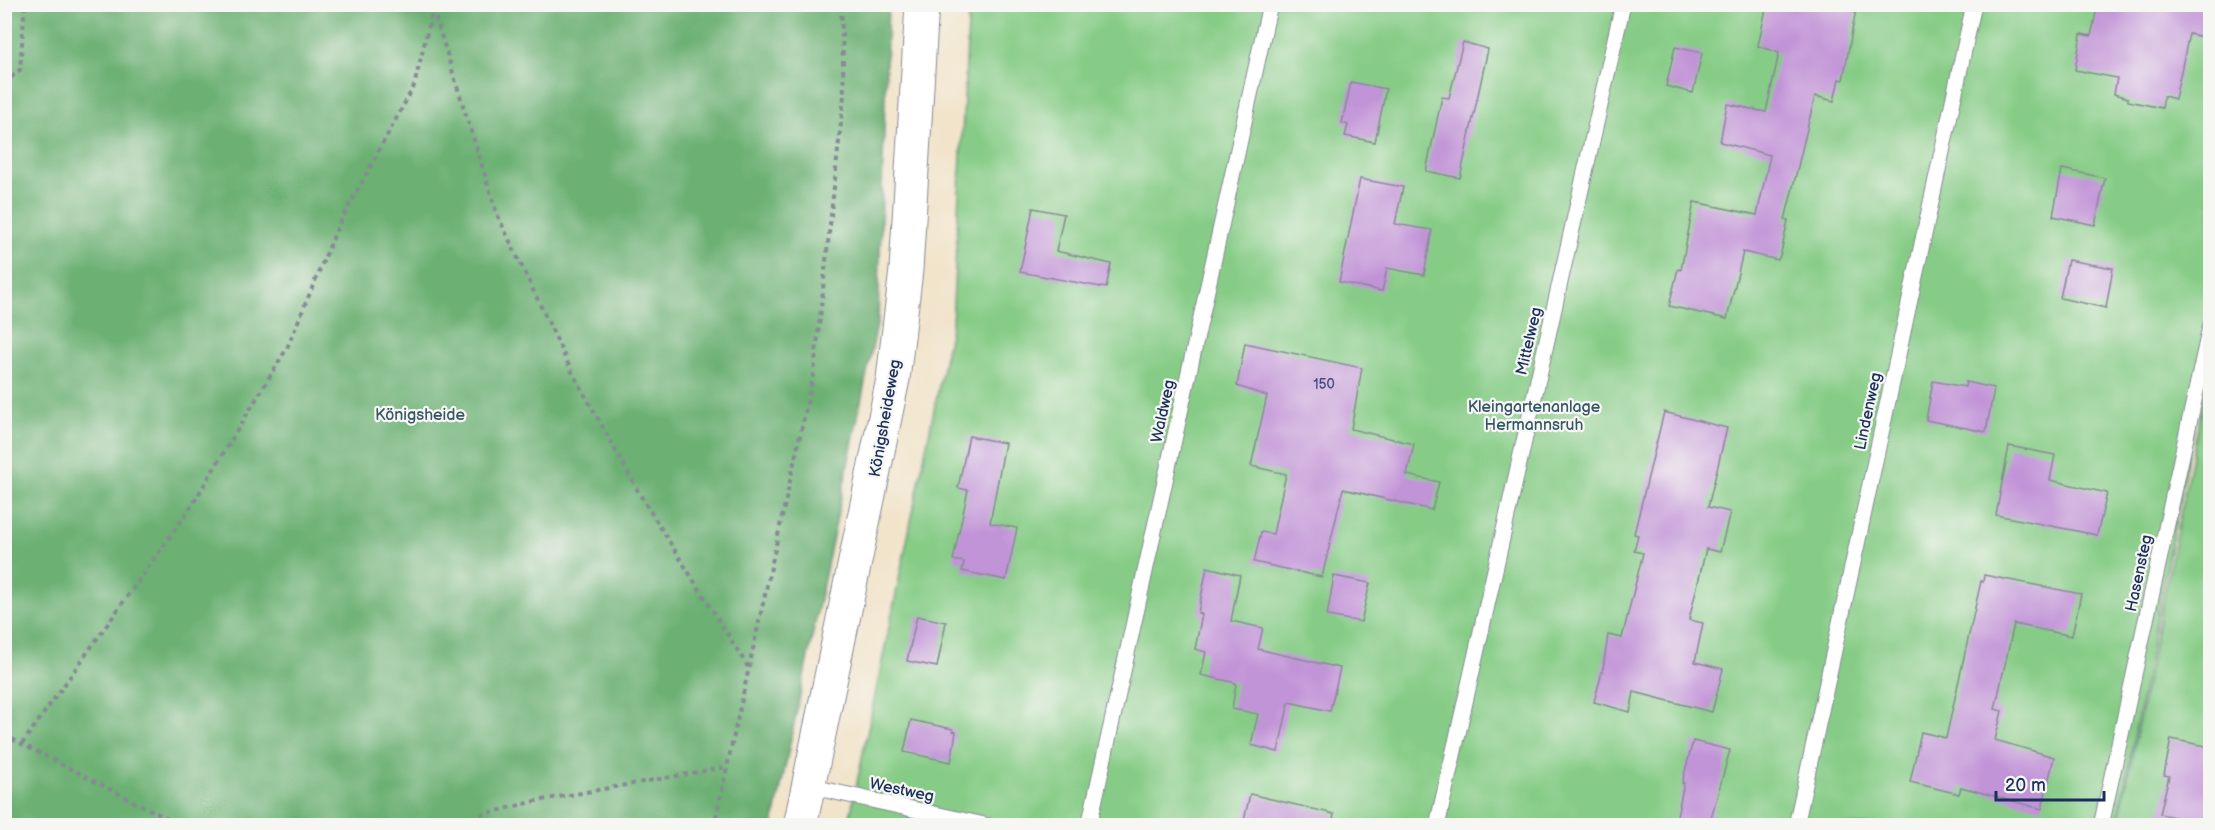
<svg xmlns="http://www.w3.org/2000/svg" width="2215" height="830" font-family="'Balsamiq Sans',sans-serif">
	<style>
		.green { fill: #86cc86; stroke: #507e72; stroke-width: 1.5 }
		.forest { fill: #6cb073; stroke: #447068; stroke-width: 1.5 }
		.building { fill: #c193d7 }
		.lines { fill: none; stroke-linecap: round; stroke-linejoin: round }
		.service-casing { stroke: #868a94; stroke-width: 17 }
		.tertiary-casing { stroke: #868a94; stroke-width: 35 }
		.path { stroke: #868a94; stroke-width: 4; stroke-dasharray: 4.5 4.5; stroke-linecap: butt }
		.service { stroke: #fff; stroke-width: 15 }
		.tertiary { stroke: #fff; stroke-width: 33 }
		.labels { text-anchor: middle; stroke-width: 4.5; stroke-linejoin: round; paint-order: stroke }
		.number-label { font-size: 14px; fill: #44487c }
		.street-label { font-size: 16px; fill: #1b2f5e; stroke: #f6f6f2 }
		.park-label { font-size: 16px; fill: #365668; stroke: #f6f6f2 }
	</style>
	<rect width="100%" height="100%" fill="#f6f6f2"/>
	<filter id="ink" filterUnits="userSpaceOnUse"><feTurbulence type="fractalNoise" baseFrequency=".0167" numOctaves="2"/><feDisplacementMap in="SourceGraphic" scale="12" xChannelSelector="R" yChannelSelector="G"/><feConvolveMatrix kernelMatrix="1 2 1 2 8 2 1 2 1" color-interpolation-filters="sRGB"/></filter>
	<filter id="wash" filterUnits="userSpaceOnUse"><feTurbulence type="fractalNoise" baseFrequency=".008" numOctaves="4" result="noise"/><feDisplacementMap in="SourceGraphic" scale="24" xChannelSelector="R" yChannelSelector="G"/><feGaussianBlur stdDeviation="1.35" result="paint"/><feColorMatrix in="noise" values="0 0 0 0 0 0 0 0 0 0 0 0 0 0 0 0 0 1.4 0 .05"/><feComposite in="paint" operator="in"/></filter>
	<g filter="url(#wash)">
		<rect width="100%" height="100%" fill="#f2e4cb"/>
		<g class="green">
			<path d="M 969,5 L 2210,5 L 2210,341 L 2117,825 L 848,826 L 952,323 Z"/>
			<path d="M 2210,365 L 2210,825 L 2118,826 Z"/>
		</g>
		<path class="forest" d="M 5,4 L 888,5 L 878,320 L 773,825 L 5,825 Z"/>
		<g id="blocks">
			<g class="building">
				<path d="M 1767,4 L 1857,4 L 1843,80 L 1839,79 L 1834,101 L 1815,96 L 1785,220 L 1788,220 L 1781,253 L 1778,260 L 1743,252 L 1727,319 L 1669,306 L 1678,269 L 1681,270 L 1694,202 L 1757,215 L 1770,155 L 1720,142 L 1727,104 L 1766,112 L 1779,53 L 1758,46 Z"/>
				<path d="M 2098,4 L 2211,4 L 2211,39 L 2189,34 L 2175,99 L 2164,96 L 2162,108 L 2128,101 L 2128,98 L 2114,94 L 2117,78 L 2075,70 L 2081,34 L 2091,36 Z"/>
				<path d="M 1463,42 L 1488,49 L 1460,178 L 1426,171 L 1442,97 L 1449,98 Z"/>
				<path d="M 1675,47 L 1702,53 L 1693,93 L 1666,86 Z"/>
				<path d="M 1351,82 L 1386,89 L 1375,142 L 1345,136 L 1348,125 L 1342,123 Z"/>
				<path d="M 2062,169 L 2105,178 L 2095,225 L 2053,216 Z"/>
				<path d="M 1360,179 L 1403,187 L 1395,224 L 1432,230 L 1424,275 L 1387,268 L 1382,291 L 1339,282 Z"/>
				<path d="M 1033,208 L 1064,214 L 1056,251 L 1111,264 L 1106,288 L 1020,272 Z"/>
				<path d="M 2068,260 L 2113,268 L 2106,308 L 2060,298 Z"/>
				<path d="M 1245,343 L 1362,368 L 1351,429 L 1414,444 L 1407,475 L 1439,482 L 1432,510 L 1343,489 L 1322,577 L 1254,562 L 1261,532 L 1273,534 L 1286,474 L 1251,466 L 1267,396 L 1237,386 Z"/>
				<path d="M 1933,381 L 1965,387 L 1966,382 L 1994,388 L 1986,432 L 1926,420 Z"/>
				<path d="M 1664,412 L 1727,428 L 1708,507 L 1730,512 L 1720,552 L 1706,549 L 1689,620 L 1703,623 L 1695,662 L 1723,669 L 1712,712 L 1634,692 L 1630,712 L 1594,702 L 1603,668 L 1608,635 L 1622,638 L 1643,553 L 1634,551 L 1638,535 L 1634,534 Z"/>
				<path d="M 969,436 L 1005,443 L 990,523 L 1017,528 L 1006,580 L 962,571 L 964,562 L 953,560 L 968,490 L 958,488 Z"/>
				<path d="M 2009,446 L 2055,455 L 2050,480 L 2107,493 L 2097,535 L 1996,515 Z"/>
				<path d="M 1207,567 L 1240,575 L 1231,621 L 1263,628 L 1258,649 L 1340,668 L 1330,711 L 1289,702 L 1278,752 L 1251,745 L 1258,714 L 1232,709 L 1236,683 L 1201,675 L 1206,652 L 1195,649 L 1202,614 L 1198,613 Z"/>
				<path d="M 1984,575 L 2081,594 L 2072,636 L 2014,624 L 1995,709 L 2002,711 L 1995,740 L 2054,757 L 2042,809 L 1961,787 L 1959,794 L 1910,782 L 1921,732 L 1946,738 L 1981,581 L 1983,582 Z"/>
				<path d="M 1334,576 L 1370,583 L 1361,622 L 1327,616 Z"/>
				<path d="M 917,616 L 946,622 L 937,667 L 907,661 Z"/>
				<path d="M 911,720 L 953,729 L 953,731 L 956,732 L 951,762 L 904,752 Z"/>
				<path d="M 2171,739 L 2211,747 L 2211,825 L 2160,814 L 2169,776 L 2164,775 Z"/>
				<path d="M 1693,741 L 1730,750 L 1709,825 L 1675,825 L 1684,783 L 1682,783 Z"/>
				<path d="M 1250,794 L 1334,814 L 1332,825 L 1243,825 Z"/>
			</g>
		</g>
	</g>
	<g filter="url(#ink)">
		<use href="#blocks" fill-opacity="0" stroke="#868a94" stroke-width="1.5"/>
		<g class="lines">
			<defs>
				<g id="service">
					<path d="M 808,786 L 989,826"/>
					<path d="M 1089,826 L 1270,4"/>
					<path d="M 1437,826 L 1623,4"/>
					<path d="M 1796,826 L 1974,4"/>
					<path d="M 2101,826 L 2210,327"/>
				</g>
				<path id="tertiary" d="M 800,826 L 893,379 L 906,270 L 922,4"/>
			</defs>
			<use href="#service" class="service-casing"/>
			<use href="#tertiary" class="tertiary-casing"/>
			<g class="path">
				<path d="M 433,9 L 497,214 L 571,370 L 642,498 L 748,667"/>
				<path d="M 4,83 L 20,70 L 25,4"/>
				<path d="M 4,735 L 182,826"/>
				<path d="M 22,744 L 189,510 L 287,348 L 338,226 L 414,86 L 434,4"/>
				<path d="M 437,826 L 536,801 L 727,767"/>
				<path d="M 714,826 L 814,372 L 844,95 L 841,4"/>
			</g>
			<use href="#service" class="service"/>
			<use href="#tertiary" class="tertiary"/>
		</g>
	</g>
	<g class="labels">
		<g class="number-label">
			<text x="1324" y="389">150</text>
		</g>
		<g class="street-label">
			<text transform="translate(1528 341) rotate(-77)" y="6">Mittelweg</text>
			<text transform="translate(1162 411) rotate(-78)" y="6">Waldweg</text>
			<text transform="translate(1867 411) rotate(-78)" y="6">Lindenweg</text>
			<text transform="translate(884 418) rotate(-80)" y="6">Königsheideweg</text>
			<text transform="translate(2138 573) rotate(-78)" y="6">Hasensteg</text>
			<text transform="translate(902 789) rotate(12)" y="6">Westweg</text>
		</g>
		<g class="park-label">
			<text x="1534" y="412">Kleingartenanlage<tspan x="1534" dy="18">Hermannsruh</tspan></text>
			<text x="420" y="420">Königsheide</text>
		</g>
	</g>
	<rect width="2215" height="830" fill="none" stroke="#f6f6f2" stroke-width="24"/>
	<path d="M1996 791v9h108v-9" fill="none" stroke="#1b2f5e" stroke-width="3"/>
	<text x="2005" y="791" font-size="18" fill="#1b2f5e" stroke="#f6f6f2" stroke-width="4.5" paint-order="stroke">20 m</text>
</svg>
